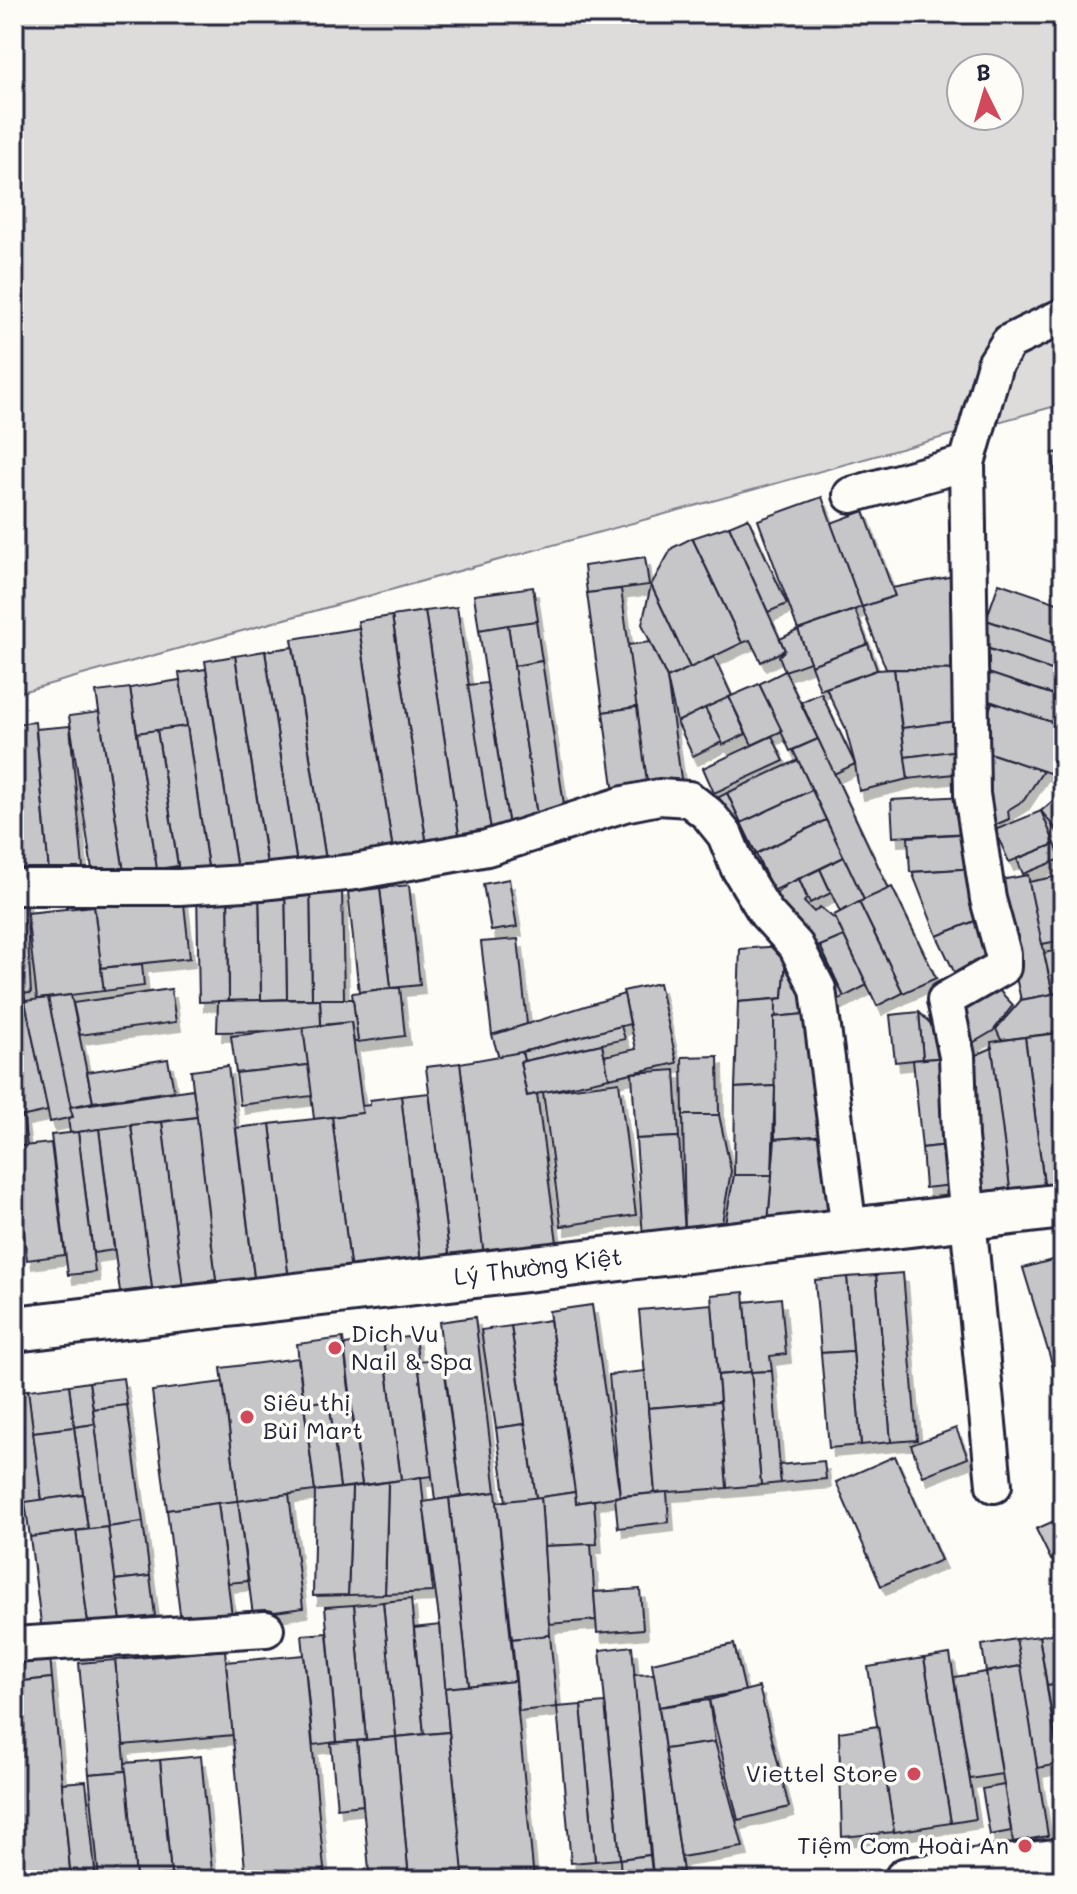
<svg xmlns="http://www.w3.org/2000/svg" width="1077" height="1894" font-family="Mali,sans-serif">
	<style>
		.green { fill: #dddcdb; stroke: #807f8b; stroke-width: 2; fill-rule: evenodd }
		.building { fill: #c6c6c8; stroke: #22223b; stroke-width: 2; filter: url(#shadow) }
		.lines { fill: none; stroke-linecap: round; stroke-linejoin: round }
		.street-casing { stroke: #22223b; stroke-width: 40 }
		.secondary-casing { stroke: #22223b; stroke-width: 50 }
		.primary-casing { stroke: #22223b; stroke-width: 50 }
		.street { stroke: #fdfcf7; stroke-width: 34 }
		.secondary { stroke: #fdfcf7; stroke-width: 44 }
		.primary { stroke: #fdfcf7; stroke-width: 44 }
		.poi-dot { fill: #d1495b; stroke: #fdfcf7; stroke-width: 3 }
		.labels { text-anchor: middle; stroke-width: 7; stroke-linejoin: round; paint-order: stroke }
		.street-label { font-size: 24px; fill: #22223b; stroke: #fdfcf7 }
		.poi-label { font-size: 24px; fill: #22223b; stroke: #fdfcf7; text-anchor: start }
	</style>
	<defs>
		<filter id="shadow"><feDropShadow dx="5" dy="9" stdDeviation="0" flood-color="#0004"/></filter>
	</defs>
	<rect width="100%" height="100%" fill="#fdfcf7"/>
	<filter id="ink" filterUnits="userSpaceOnUse"><feTurbulence type="fractalNoise" baseFrequency=".0125" numOctaves="2"/><feDisplacementMap in="SourceGraphic" scale="16" xChannelSelector="R" yChannelSelector="G"/><feConvolveMatrix kernelMatrix="1 2 1 2 8 2 1 2 1" color-interpolation-filters="sRGB"/></filter>
	<g filter="url(#ink)">
		<path class="green" d="M 14,14 L 1063,14 L 1063,404 L 14,694 ZM 961,68 L 1009,68 L 1009,116 L 961,116 Z"/>
		<g class="building">
			<path d="M 1063,452 L 1063,546 L 1053,453 Z"/>
			<path d="M 822,497 L 862,607 L 798,630 L 758,520 Z"/>
			<path d="M 864,511 L 895,596 L 862,607 L 831,523 Z"/>
			<path d="M 748,518 L 787,604 L 768,612 L 729,526 Z"/>
			<path d="M 729,526 L 785,650 L 761,662 L 750,640 L 742,643 L 692,538 Z"/>
			<path d="M 692,538 L 742,643 L 690,668 L 651,585 L 672,548 Z"/>
			<path d="M 645,557 L 649,585 L 587,593 L 584,566 Z"/>
			<path d="M 964,574 L 967,670 L 886,669 L 862,607 L 895,596 L 892,588 Z"/>
			<path d="M 999,583 L 1063,605 L 1063,646 L 986,620 Z"/>
			<path d="M 651,585 L 690,668 L 667,678 L 642,624 Z"/>
			<path d="M 533,587 L 538,621 L 479,630 L 474,595 Z"/>
			<path d="M 621,589 L 637,707 L 603,712 L 587,593 Z"/>
			<path d="M 457,607 L 492,836 L 460,841 L 425,611 Z"/>
			<path d="M 855,610 L 868,644 L 811,665 L 798,630 Z"/>
			<path d="M 425,611 L 460,841 L 427,846 L 392,616 Z"/>
			<path d="M 392,616 L 427,846 L 393,851 L 358,621 Z"/>
			<path d="M 986,620 L 1063,646 L 1063,674 L 978,645 Z"/>
			<path d="M 536,621 L 542,661 L 514,666 L 508,625 Z"/>
			<path d="M 508,625 L 539,829 L 510,834 L 479,630 Z"/>
			<path d="M 359,628 L 393,851 L 326,861 L 292,639 Z"/>
			<path d="M 798,630 L 810,662 L 785,671 L 779,656 L 785,650 L 780,639 Z"/>
			<path d="M 650,642 L 667,678 L 683,793 L 649,797 L 628,645 Z"/>
			<path d="M 868,644 L 877,670 L 820,690 L 811,665 Z"/>
			<path d="M 293,647 L 326,861 L 297,865 L 265,651 Z"/>
			<path d="M 986,648 L 1063,674 L 1063,698 L 979,670 Z"/>
			<path d="M 265,651 L 297,865 L 268,870 L 235,656 Z"/>
			<path d="M 235,656 L 267,865 L 237,870 L 205,661 Z"/>
			<path d="M 714,657 L 732,696 L 677,722 L 667,678 Z"/>
			<path d="M 542,661 L 565,811 L 537,815 L 514,666 Z"/>
			<path d="M 206,669 L 237,870 L 209,874 L 179,673 Z"/>
			<path d="M 894,669 L 967,670 L 965,720 L 902,728 Z"/>
			<path d="M 894,669 L 908,779 L 859,791 L 855,764 L 845,727 L 826,688 L 877,670 Z"/>
			<path d="M 785,671 L 818,739 L 790,751 L 759,684 Z"/>
			<path d="M 982,671 L 1063,698 L 1063,726 L 974,696 Z"/>
			<path d="M 180,680 L 187,726 L 137,733 L 130,688 Z"/>
			<path d="M 487,683 L 510,834 L 492,836 L 468,685 Z"/>
			<path d="M 759,684 L 782,731 L 752,745 L 729,697 Z"/>
			<path d="M 130,688 L 158,873 L 125,879 L 96,692 Z"/>
			<path d="M 821,693 L 855,764 L 834,774 L 801,702 Z"/>
			<path d="M 729,697 L 746,734 L 723,745 L 705,708 Z"/>
			<path d="M 992,702 L 1063,726 L 1063,762 L 1049,773 L 977,749 Z"/>
			<path d="M 637,707 L 649,797 L 615,801 L 603,712 Z"/>
			<path d="M 705,708 L 722,742 L 693,756 L 677,722 Z"/>
			<path d="M 99,712 L 125,879 L 94,883 L 69,716 Z"/>
			<path d="M 965,720 L 969,749 L 905,757 L 902,728 Z"/>
			<path d="M 35,722 L 49,872 L 21,874 L 14,800 L 14,724 Z"/>
			<path d="M 70,726 L 83,868 L 49,872 L 36,729 Z"/>
			<path d="M 187,726 L 209,874 L 180,879 L 157,730 Z"/>
			<path d="M 157,730 L 178,866 L 157,869 L 137,733 Z"/>
			<path d="M 772,736 L 784,761 L 714,793 L 703,768 Z"/>
			<path d="M 818,739 L 889,889 L 864,900 L 793,750 Z"/>
			<path d="M 977,749 L 1043,771 L 1024,800 L 1008,810 L 1009,819 L 981,831 Z"/>
			<path d="M 960,750 L 963,773 L 908,779 L 905,757 Z"/>
			<path d="M 798,760 L 812,790 L 741,823 L 727,793 Z"/>
			<path d="M 812,790 L 826,820 L 756,854 L 741,823 Z"/>
			<path d="M 727,793 L 741,823 L 724,831 L 709,802 Z"/>
			<path d="M 1062,793 L 1063,836 L 1062,837 L 1041,811 Z"/>
			<path d="M 967,796 L 970,833 L 893,837 L 891,800 Z"/>
			<path d="M 14,800 L 20,870 L 14,870 Z"/>
			<path d="M 1041,811 L 1055,844 L 1009,862 L 995,830 Z"/>
			<path d="M 826,820 L 844,857 L 773,891 L 756,854 Z"/>
			<path d="M 741,823 L 756,854 L 738,862 L 724,831 Z"/>
			<path d="M 977,833 L 979,868 L 910,872 L 908,837 Z"/>
			<path d="M 1055,844 L 1061,859 L 1023,874 L 1017,859 Z"/>
			<path d="M 844,857 L 864,900 L 840,912 L 820,869 Z"/>
			<path d="M 979,868 L 985,917 L 937,936 L 912,872 Z"/>
			<path d="M 820,869 L 831,893 L 810,903 L 799,879 Z"/>
			<path d="M 1028,875 L 1053,994 L 1021,1000 L 995,881 Z"/>
			<path d="M 1063,875 L 1063,940 L 1042,944 L 1029,882 Z"/>
			<path d="M 509,879 L 517,927 L 491,931 L 483,884 Z"/>
			<path d="M 799,879 L 807,898 L 804,902 L 814,912 L 820,907 L 836,920 L 844,936 L 811,950 L 764,904 L 787,884 Z"/>
			<path d="M 409,885 L 420,985 L 391,988 L 380,888 Z"/>
			<path d="M 25,887 L 31,993 L 14,994 L 14,888 Z"/>
			<path d="M 892,887 L 936,978 L 903,993 L 859,902 Z"/>
			<path d="M 310,888 L 342,888 L 344,999 L 312,999 Z"/>
			<path d="M 310,888 L 312,999 L 287,999 L 285,889 Z"/>
			<path d="M 380,888 L 391,988 L 359,992 L 348,892 Z"/>
			<path d="M 259,889 L 285,889 L 287,999 L 261,1000 Z"/>
			<path d="M 259,889 L 261,1000 L 229,1001 L 228,890 Z"/>
			<path d="M 197,890 L 228,890 L 229,1001 L 199,1002 Z"/>
			<path d="M 183,895 L 190,958 L 101,968 L 94,906 Z"/>
			<path d="M 859,902 L 903,993 L 877,1006 L 834,915 Z"/>
			<path d="M 94,906 L 104,991 L 37,999 L 27,913 Z"/>
			<path d="M 985,917 L 999,962 L 958,980 L 937,936 Z"/>
			<path d="M 844,936 L 867,985 L 844,997 L 820,946 Z"/>
			<path d="M 518,939 L 527,1024 L 492,1035 L 481,942 Z"/>
			<path d="M 781,946 L 786,960 L 783,998 L 738,1002 L 740,949 Z"/>
			<path d="M 820,946 L 844,997 L 828,1004 L 811,950 Z"/>
			<path d="M 1063,949 L 1063,992 L 1053,994 L 1044,953 Z"/>
			<path d="M 786,960 L 816,1009 L 805,1014 L 774,1017 L 776,999 L 783,998 Z"/>
			<path d="M 142,964 L 144,986 L 104,991 L 101,968 Z"/>
			<path d="M 659,983 L 677,1063 L 609,1078 L 604,1056 L 636,1049 L 623,991 Z"/>
			<path d="M 994,985 L 1013,1005 L 993,1031 L 964,1048 L 956,1004 Z"/>
			<path d="M 391,988 L 400,988 L 405,1036 L 358,1042 L 352,993 Z"/>
			<path d="M 171,989 L 176,1022 L 80,1035 L 73,1003 Z"/>
			<path d="M 1063,992 L 1063,1032 L 1001,1040 L 996,1029 L 1021,1000 Z"/>
			<path d="M 624,994 L 630,1024 L 499,1058 L 492,1035 Z"/>
			<path d="M 24,995 L 48,1111 L 20,1117 L 14,1087 L 14,997 Z"/>
			<path d="M 71,995 L 93,1102 L 70,1107 L 48,998 Z"/>
			<path d="M 48,998 L 73,1117 L 50,1122 L 25,1001 Z"/>
			<path d="M 320,999 L 353,999 L 358,1042 L 354,1042 L 351,1022 L 321,1025 Z"/>
			<path d="M 320,999 L 321,1025 L 275,1031 L 217,1032 L 218,1001 Z"/>
			<path d="M 776,999 L 775,1086 L 735,1088 L 738,1002 Z"/>
			<path d="M 919,1012 L 938,1031 L 949,1057 L 923,1059 Z"/>
			<path d="M 919,1012 L 923,1059 L 895,1062 L 890,1015 Z"/>
			<path d="M 805,1014 L 828,1135 L 775,1139 L 774,1017 Z"/>
			<path d="M 351,1022 L 363,1113 L 314,1119 L 303,1028 Z"/>
			<path d="M 621,1026 L 625,1039 L 524,1061 L 522,1052 Z"/>
			<path d="M 303,1028 L 308,1065 L 236,1073 L 231,1036 Z"/>
			<path d="M 1061,1033 L 1063,1190 L 1045,1192 L 1025,1037 Z"/>
			<path d="M 1025,1037 L 1046,1201 L 1012,1206 L 991,1042 Z"/>
			<path d="M 602,1044 L 609,1078 L 527,1096 L 520,1062 Z"/>
			<path d="M 992,1048 L 1010,1188 L 970,1193 L 960,1062 Z"/>
			<path d="M 522,1052 L 524,1061 L 520,1062 L 527,1096 L 537,1094 L 559,1257 L 485,1265 L 460,1063 Z"/>
			<path d="M 718,1056 L 719,1115 L 683,1115 L 682,1057 Z"/>
			<path d="M 949,1057 L 957,1144 L 922,1148 L 913,1060 Z"/>
			<path d="M 168,1059 L 174,1091 L 93,1102 L 87,1072 Z"/>
			<path d="M 460,1063 L 485,1265 L 451,1269 L 426,1067 Z"/>
			<path d="M 308,1065 L 312,1096 L 240,1105 L 236,1073 Z"/>
			<path d="M 228,1066 L 256,1293 L 218,1297 L 191,1071 Z"/>
			<path d="M 675,1070 L 679,1137 L 636,1139 L 632,1073 Z"/>
			<path d="M 619,1082 L 636,1215 L 561,1226 L 543,1092 Z"/>
			<path d="M 775,1086 L 772,1175 L 734,1175 L 735,1088 Z"/>
			<path d="M 193,1089 L 197,1117 L 70,1133 L 68,1118 L 73,1117 L 70,1107 Z"/>
			<path d="M 429,1093 L 451,1269 L 422,1272 L 401,1096 Z"/>
			<path d="M 401,1096 L 422,1272 L 352,1281 L 332,1117 L 363,1113 L 361,1106 L 370,1105 L 370,1100 Z"/>
			<path d="M 683,1115 L 719,1115 L 731,1171 L 720,1234 L 685,1235 Z"/>
			<path d="M 23,1116 L 27,1146 L 14,1147 L 14,1118 Z"/>
			<path d="M 197,1117 L 216,1280 L 182,1284 L 162,1122 Z"/>
			<path d="M 332,1117 L 352,1281 L 290,1289 L 270,1124 Z"/>
			<path d="M 162,1122 L 185,1303 L 154,1307 L 131,1125 Z"/>
			<path d="M 270,1124 L 290,1289 L 256,1293 L 236,1128 Z"/>
			<path d="M 131,1125 L 152,1288 L 120,1292 L 99,1129 Z"/>
			<path d="M 99,1129 L 114,1250 L 93,1253 L 78,1132 Z"/>
			<path d="M 78,1132 L 95,1272 L 68,1275 L 51,1135 Z"/>
			<path d="M 832,1135 L 844,1224 L 767,1234 L 775,1139 Z"/>
			<path d="M 679,1137 L 685,1235 L 643,1237 L 636,1139 Z"/>
			<path d="M 51,1143 L 65,1255 L 27,1260 L 14,1147 Z"/>
			<path d="M 957,1144 L 961,1184 L 925,1188 L 922,1148 Z"/>
			<path d="M 734,1175 L 772,1175 L 767,1234 L 723,1234 Z"/>
			<path d="M 1063,1257 L 1063,1400 L 1023,1268 Z"/>
			<path d="M 903,1273 L 917,1440 L 891,1442 L 876,1275 Z"/>
			<path d="M 876,1275 L 891,1442 L 861,1445 L 847,1277 Z"/>
			<path d="M 847,1277 L 853,1351 L 821,1353 L 815,1280 Z"/>
			<path d="M 744,1292 L 751,1372 L 718,1375 L 711,1295 Z"/>
			<path d="M 781,1298 L 786,1354 L 770,1356 L 772,1371 L 751,1372 L 745,1302 Z"/>
			<path d="M 712,1304 L 720,1402 L 648,1408 L 639,1310 Z"/>
			<path d="M 592,1305 L 620,1496 L 576,1503 L 549,1311 Z"/>
			<path d="M 475,1317 L 496,1492 L 461,1496 L 439,1322 Z"/>
			<path d="M 550,1320 L 575,1492 L 536,1498 L 511,1326 Z"/>
			<path d="M 511,1326 L 525,1424 L 496,1428 L 481,1330 Z"/>
			<path d="M 415,1336 L 432,1476 L 401,1480 L 383,1340 Z"/>
			<path d="M 343,1338 L 350,1398 L 304,1404 L 297,1344 Z"/>
			<path d="M 383,1340 L 401,1480 L 362,1485 L 344,1345 Z"/>
			<path d="M 853,1351 L 861,1445 L 829,1448 L 821,1353 Z"/>
			<path d="M 298,1358 L 315,1491 L 238,1501 L 221,1368 Z"/>
			<path d="M 443,1358 L 461,1496 L 435,1500 L 418,1361 Z"/>
			<path d="M 645,1371 L 655,1493 L 620,1496 L 609,1375 Z"/>
			<path d="M 772,1371 L 781,1483 L 761,1485 L 751,1372 Z"/>
			<path d="M 751,1372 L 761,1485 L 727,1488 L 718,1375 Z"/>
			<path d="M 123,1378 L 127,1405 L 93,1409 L 89,1382 Z"/>
			<path d="M 89,1382 L 95,1424 L 74,1427 L 69,1385 Z"/>
			<path d="M 223,1382 L 238,1501 L 167,1510 L 152,1391 Z"/>
			<path d="M 69,1385 L 74,1427 L 33,1432 L 28,1390 Z"/>
			<path d="M 28,1390 L 42,1500 L 14,1504 L 14,1392 Z"/>
			<path d="M 350,1398 L 362,1485 L 340,1488 L 329,1400 Z"/>
			<path d="M 329,1400 L 340,1488 L 315,1491 L 304,1404 Z"/>
			<path d="M 720,1402 L 727,1488 L 655,1493 L 648,1408 Z"/>
			<path d="M 127,1405 L 143,1522 L 108,1527 L 93,1409 Z"/>
			<path d="M 95,1424 L 108,1527 L 88,1529 L 74,1427 Z"/>
			<path d="M 525,1424 L 536,1498 L 506,1502 L 496,1428 Z"/>
			<path d="M 74,1427 L 83,1494 L 42,1500 L 33,1432 Z"/>
			<path d="M 956,1428 L 968,1458 L 923,1476 L 911,1445 Z"/>
			<path d="M 895,1456 L 941,1560 L 881,1586 L 836,1482 Z"/>
			<path d="M 824,1461 L 826,1479 L 781,1483 L 779,1465 Z"/>
			<path d="M 421,1477 L 433,1592 L 385,1594 L 388,1482 Z"/>
			<path d="M 388,1482 L 385,1594 L 348,1595 L 352,1487 Z"/>
			<path d="M 352,1487 L 348,1595 L 313,1596 L 315,1491 Z"/>
			<path d="M 496,1492 L 515,1681 L 469,1686 L 449,1498 Z"/>
			<path d="M 575,1492 L 576,1503 L 594,1500 L 597,1544 L 544,1546 L 541,1497 Z"/>
			<path d="M 667,1492 L 669,1522 L 618,1528 L 615,1497 Z"/>
			<path d="M 83,1494 L 88,1529 L 30,1537 L 25,1502 Z"/>
			<path d="M 289,1494 L 303,1608 L 253,1615 L 238,1501 Z"/>
			<path d="M 541,1497 L 550,1635 L 512,1639 L 497,1502 Z"/>
			<path d="M 449,1498 L 469,1686 L 445,1688 L 440,1625 L 423,1502 Z"/>
			<path d="M 238,1501 L 248,1581 L 228,1583 L 218,1503 Z"/>
			<path d="M 218,1503 L 232,1616 L 181,1622 L 167,1510 Z"/>
			<path d="M 1063,1517 L 1063,1555 L 1051,1560 L 1036,1529 Z"/>
			<path d="M 143,1522 L 150,1576 L 115,1580 L 108,1527 Z"/>
			<path d="M 108,1527 L 121,1620 L 88,1624 L 76,1531 Z"/>
			<path d="M 76,1531 L 88,1624 L 42,1631 L 30,1537 Z"/>
			<path d="M 591,1544 L 596,1620 L 549,1624 L 544,1546 Z"/>
			<path d="M 150,1576 L 155,1616 L 121,1620 L 115,1580 Z"/>
			<path d="M 640,1589 L 643,1629 L 597,1633 L 594,1592 Z"/>
			<path d="M 411,1599 L 424,1734 L 396,1737 L 383,1602 Z"/>
			<path d="M 383,1602 L 396,1737 L 366,1740 L 354,1605 Z"/>
			<path d="M 354,1605 L 366,1740 L 337,1742 L 325,1607 Z"/>
			<path d="M 440,1625 L 449,1732 L 424,1734 L 414,1628 Z"/>
			<path d="M 1063,1632 L 1063,1683 L 1047,1685 L 1039,1636 Z"/>
			<path d="M 327,1633 L 337,1742 L 313,1745 L 302,1635 Z"/>
			<path d="M 550,1635 L 557,1707 L 519,1711 L 512,1639 Z"/>
			<path d="M 1039,1636 L 1059,1764 L 1037,1768 L 1016,1639 Z"/>
			<path d="M 1016,1639 L 1021,1666 L 986,1672 L 982,1645 Z"/>
			<path d="M 734,1644 L 745,1691 L 659,1707 L 652,1663 Z"/>
			<path d="M 632,1646 L 650,1855 L 620,1859 L 600,1650 Z"/>
			<path d="M 225,1650 L 233,1735 L 123,1745 L 115,1660 Z"/>
			<path d="M 950,1654 L 976,1819 L 951,1823 L 924,1658 Z"/>
			<path d="M 304,1655 L 325,1880 L 246,1880 L 226,1662 Z"/>
			<path d="M 50,1656 L 52,1678 L 14,1682 L 14,1660 Z"/>
			<path d="M 924,1658 L 951,1823 L 894,1832 L 868,1667 Z"/>
			<path d="M 115,1660 L 126,1771 L 89,1774 L 79,1663 Z"/>
			<path d="M 1021,1666 L 1048,1836 L 1013,1842 L 986,1672 Z"/>
			<path d="M 986,1672 L 1002,1774 L 970,1779 L 954,1677 Z"/>
			<path d="M 654,1674 L 683,1871 L 653,1876 L 634,1675 Z"/>
			<path d="M 52,1678 L 71,1880 L 14,1880 L 14,1682 Z"/>
			<path d="M 515,1681 L 534,1880 L 463,1880 L 445,1688 Z"/>
			<path d="M 1063,1683 L 1063,1758 L 1059,1759 L 1047,1685 Z"/>
			<path d="M 759,1687 L 789,1807 L 738,1820 L 709,1700 Z"/>
			<path d="M 709,1700 L 715,1742 L 665,1749 L 659,1707 Z"/>
			<path d="M 605,1703 L 620,1859 L 595,1861 L 581,1705 Z"/>
			<path d="M 581,1705 L 595,1861 L 571,1863 L 557,1707 Z"/>
			<path d="M 878,1726 L 894,1832 L 842,1837 L 839,1732 Z"/>
			<path d="M 449,1732 L 463,1873 L 409,1879 L 396,1737 Z"/>
			<path d="M 396,1737 L 409,1880 L 370,1880 L 357,1741 Z"/>
			<path d="M 357,1741 L 363,1805 L 337,1808 L 331,1743 Z"/>
			<path d="M 715,1742 L 743,1847 L 681,1857 L 665,1749 Z"/>
			<path d="M 201,1756 L 212,1871 L 171,1875 L 160,1760 Z"/>
			<path d="M 160,1760 L 171,1875 L 136,1878 L 125,1763 Z"/>
			<path d="M 126,1771 L 136,1878 L 99,1880 L 89,1774 Z"/>
			<path d="M 86,1781 L 96,1880 L 71,1880 L 62,1783 Z"/>
			<path d="M 1004,1785 L 1011,1831 L 990,1835 L 982,1789 Z"/>
			<path d="M 650,1855 L 653,1880 L 621,1880 L 620,1859 Z"/>
			<path d="M 212,1871 L 212,1880 L 136,1880 L 136,1878 Z"/>
		</g>
		<g class="lines">
			<defs>
				<g id="street">
					<path d="M 967,463 L 972,794 L 988,899 L 1003,954 L 1003,967 L 945,1000 L 957,1056 L 960,1137 L 994,1485"/>
					<path d="M 851,495 L 967,463 L 995,364 L 1009,342 L 1063,316"/>
					<path d="M 14,887 L 179,887 L 261,882 L 355,872 L 487,848 L 624,804 L 659,797 L 689,799 L 708,814 L 725,835 L 738,867 L 766,913 L 796,946 L 818,989 L 849,1230"/>
					<path d="M 14,1645 L 266,1629"/>
				</g>
				<path id="secondary" d="M 14,1329 L 1063,1206"/>
				<path id="primary" d="M 907,1880 L 1063,1861"/>
			</defs>
			<use href="#street" class="street-casing"/>
			<use href="#secondary" class="secondary-casing"/>
			<use href="#primary" class="primary-casing"/>
			<use href="#street" class="street"/>
			<use href="#secondary" class="secondary"/>
			<use href="#primary" class="primary"/>
		</g>
	</g>
	<g class="poi-dot">
		<circle cx="335" cy="1348" r="8"/>
		<circle cx="247" cy="1417" r="8"/>
		<circle cx="914" cy="1774" r="8"/>
		<circle cx="1025" cy="1846" r="8"/>
	</g>
	<g class="labels">
		<g class="street-label">
			<text transform="translate(538 1267) rotate(-7)" y="8">Lý Thường Kiệt</text>
		</g>
		<g class="poi-label">
			<text x="351" y="1342">Dich Vu<tspan x="351" dy="28">Nail &amp; Spa</tspan></text>
			<text x="263" y="1411">Siêu thị<tspan x="263" dy="28">Bùi Mart</tspan></text>
			<text x="898" y="1782" text-anchor="end">Viettel Store</text>
			<text x="1009" y="1854" text-anchor="end">Tiệm Cơm Hoài An</text>
		</g>
	</g>
	<rect width="1077" height="1894" fill="none" stroke="#fdfcf7" stroke-width="48"/>
	<rect x="24" y="24" width="1029" height="1846" fill="none" stroke="#22223b" stroke-width="3" filter="url(#ink)"/>
	<g transform="translate(985 92) rotate(355)"><circle r="38" fill="#fdfcf7" stroke="#a5a5ac" stroke-width="2"/>
	<path d="M0-6L14 30L0 20L-14 30Z" fill="#d1495b"/>
	<text y="-12" font-size="22" font-weight="bold" text-anchor="middle" fill="#22223b">B</text>
	</g>
</svg>
